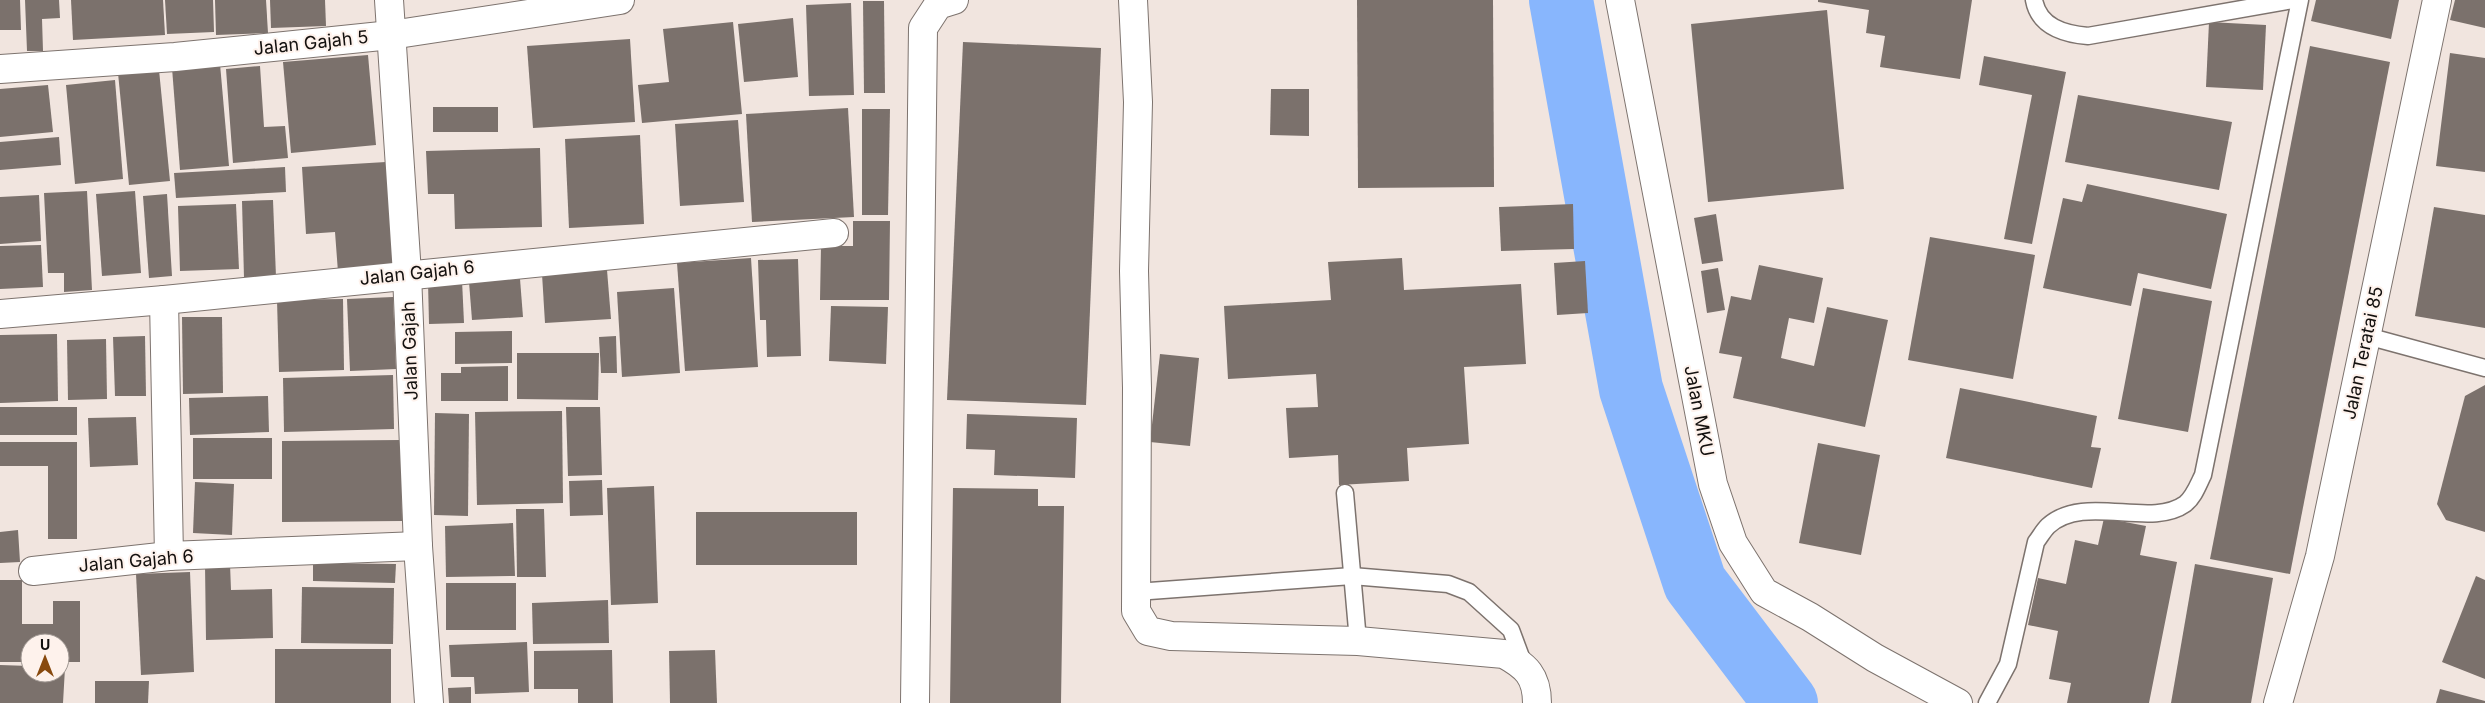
<svg xmlns="http://www.w3.org/2000/svg" width="2485" height="703" font-family="Inter,sans-serif">
	<style>
		.lines { fill: none; stroke-linecap: round; stroke-linejoin: round }
		.river { stroke: #88b6fd; stroke-width: 64 }
		.building { fill: #7b716c }
		.lane-casing { stroke: #7d736e; stroke-width: 19 }
		.street-casing { stroke: #7d736e; stroke-width: 30 }
		.lane { stroke: #fff; stroke-width: 16 }
		.street { stroke: #fff; stroke-width: 28 }
		.labels { text-anchor: middle; stroke-width: 4; stroke-linejoin: round; paint-order: stroke }
		.street-label { font-size: 18px; fill: #13100e; stroke: #fef2ec }
	</style>
	<rect width="100%" height="100%" fill="#f1e5df"/>
	<g class="lines">
		<path class="river" d="M 1561,0 L 1631,389 L 1695,583 L 1786,703"/>
	</g>
	<g class="building">
		<path d="M 0,0 L 20,0 L 21,30 L 0,30 Z"/>
		<path d="M 25,0 L 59,0 L 60,18 L 42,19 L 43,51 L 27,51 Z"/>
		<path d="M 71,0 L 163,0 L 165,35 L 73,40 Z"/>
		<path d="M 165,0 L 213,0 L 214,32 L 167,34 Z"/>
		<path d="M 215,0 L 266,0 L 268,33 L 216,35 Z"/>
		<path d="M 270,0 L 325,0 L 326,26 L 271,28 Z"/>
		<path d="M 1357,0 L 1493,0 L 1494,187 L 1358,188 Z"/>
		<path d="M 1818,0 L 1972,0 L 1960,79 L 1880,67 L 1885,36 L 1866,33 L 1869,10 L 1818,2 Z"/>
		<path d="M 2316,0 L 2399,0 L 2391,39 L 2311,21 Z"/>
		<path d="M 2455,0 L 2485,0 L 2485,28 L 2450,20 Z"/>
		<path d="M 863,1 L 884,1 L 885,93 L 864,93 Z"/>
		<path d="M 851,3 L 854,95 L 809,96 L 806,5 Z"/>
		<path d="M 1827,10 L 1844,189 L 1708,202 L 1691,24 Z"/>
		<path d="M 793,18 L 798,77 L 744,82 L 738,24 Z"/>
		<path d="M 733,22 L 742,114 L 642,123 L 638,85 L 669,82 L 663,29 Z"/>
		<path d="M 2209,22 L 2266,25 L 2263,90 L 2206,87 Z"/>
		<path d="M 630,39 L 635,122 L 533,128 L 527,46 Z"/>
		<path d="M 963,42 L 1101,48 L 1086,405 L 947,400 Z"/>
		<path d="M 2310,46 L 2390,62 L 2290,574 L 2210,559 Z"/>
		<path d="M 2450,53 L 2485,58 L 2485,172 L 2436,166 Z"/>
		<path d="M 368,55 L 376,145 L 291,153 L 283,62 Z"/>
		<path d="M 1984,56 L 2066,72 L 2032,244 L 2004,239 L 2032,95 L 1979,85 Z"/>
		<path d="M 220,64 L 229,166 L 180,170 L 172,68 Z"/>
		<path d="M 260,66 L 264,127 L 285,126 L 288,158 L 233,163 L 226,69 Z"/>
		<path d="M 159,70 L 170,181 L 129,185 L 118,73 Z"/>
		<path d="M 115,80 L 123,179 L 75,184 L 66,85 Z"/>
		<path d="M 48,85 L 53,132 L 0,137 L 0,89 Z"/>
		<path d="M 1271,89 L 1309,89 L 1309,136 L 1270,135 Z"/>
		<path d="M 2078,95 L 2232,122 L 2219,190 L 2065,162 Z"/>
		<rect x="433" y="107" width="65" height="25"/>
		<path d="M 848,108 L 854,217 L 752,222 L 746,114 Z"/>
		<path d="M 862,109 L 890,109 L 888,215 L 862,215 Z"/>
		<path d="M 738,120 L 744,202 L 680,206 L 675,124 Z"/>
		<path d="M 640,135 L 644,224 L 569,228 L 565,139 Z"/>
		<path d="M 59,137 L 61,165 L 0,170 L 0,142 Z"/>
		<path d="M 540,148 L 542,227 L 455,229 L 454,194 L 428,194 L 426,151 Z"/>
		<path d="M 386,162 L 393,268 L 338,272 L 335,232 L 306,234 L 302,167 Z"/>
		<path d="M 285,167 L 286,192 L 176,198 L 174,173 Z"/>
		<path d="M 2087,184 L 2227,214 L 2211,289 L 2138,273 L 2131,306 L 2043,288 L 2063,198 L 2082,202 Z"/>
		<path d="M 87,191 L 92,290 L 64,292 L 64,273 L 48,273 L 44,193 Z"/>
		<path d="M 135,191 L 141,273 L 102,276 L 96,194 Z"/>
		<path d="M 167,194 L 172,276 L 149,278 L 143,196 Z"/>
		<path d="M 39,195 L 41,241 L 0,244 L 0,197 Z"/>
		<path d="M 273,200 L 276,277 L 244,278 L 242,201 Z"/>
		<path d="M 236,204 L 239,269 L 180,271 L 178,206 Z"/>
		<path d="M 1573,204 L 1574,249 L 1501,251 L 1499,207 Z"/>
		<path d="M 2434,207 L 2485,215 L 2485,328 L 2415,316 Z"/>
		<path d="M 1716,214 L 1723,261 L 1702,264 L 1694,218 Z"/>
		<path d="M 853,221 L 890,221 L 889,300 L 820,300 L 821,246 L 853,246 Z"/>
		<path d="M 1930,237 L 2035,255 L 2013,379 L 1908,360 Z"/>
		<path d="M 41,245 L 43,287 L 0,289 L 0,246 Z"/>
		<path d="M 751,258 L 758,367 L 685,371 L 677,263 Z"/>
		<path d="M 1402,258 L 1404,290 L 1521,284 L 1526,364 L 1464,367 L 1469,444 L 1407,448 L 1409,481 L 1339,485 L 1338,455 L 1289,458 L 1286,408 L 1318,407 L 1316,374 L 1228,379 L 1224,306 L 1331,300 L 1328,262 Z"/>
		<path d="M 798,259 L 801,356 L 767,357 L 766,320 L 760,320 L 758,260 Z"/>
		<path d="M 1585,261 L 1588,313 L 1557,315 L 1554,263 Z"/>
		<path d="M 1759,265 L 1823,278 L 1814,323 L 1789,318 L 1781,358 L 1814,366 L 1827,307 L 1888,320 L 1865,427 L 1733,398 L 1742,357 L 1719,353 L 1731,296 L 1751,300 Z"/>
		<path d="M 1718,268 L 1725,310 L 1707,313 L 1701,271 Z"/>
		<path d="M 607,270 L 611,319 L 545,323 L 542,274 Z"/>
		<path d="M 520,279 L 523,317 L 472,320 L 469,282 Z"/>
		<path d="M 462,280 L 464,323 L 429,324 L 428,281 Z"/>
		<path d="M 674,288 L 680,373 L 622,377 L 617,292 Z"/>
		<path d="M 2143,288 L 2212,301 L 2188,432 L 2118,419 Z"/>
		<path d="M 393,297 L 396,369 L 350,371 L 347,299 Z"/>
		<path d="M 343,299 L 344,370 L 279,372 L 277,300 Z"/>
		<path d="M 831,306 L 888,307 L 886,364 L 829,361 Z"/>
		<path d="M 182,317 L 222,317 L 223,393 L 183,394 Z"/>
		<path d="M 512,331 L 512,363 L 455,364 L 455,332 Z"/>
		<path d="M 57,334 L 58,401 L 0,403 L 0,335 Z"/>
		<path d="M 145,336 L 146,396 L 115,396 L 113,337 Z"/>
		<path d="M 616,336 L 617,373 L 601,373 L 599,337 Z"/>
		<path d="M 106,339 L 107,399 L 68,400 L 67,340 Z"/>
		<path d="M 517,353 L 599,353 L 598,400 L 517,399 Z"/>
		<path d="M 1160,354 L 1199,358 L 1190,446 L 1150,442 Z"/>
		<path d="M 508,366 L 508,401 L 441,401 L 441,373 L 461,373 L 461,367 Z"/>
		<path d="M 393,375 L 394,429 L 284,432 L 283,378 Z"/>
		<path d="M 2485,385 L 2485,532 L 2446,520 L 2437,504 L 2465,396 Z"/>
		<path d="M 1960,388 L 2097,416 L 2091,447 L 2101,448 L 2092,488 L 1946,458 Z"/>
		<path d="M 268,396 L 269,432 L 190,435 L 189,398 Z"/>
		<rect x="0" y="407" width="77" height="28"/>
		<path d="M 566,407 L 600,407 L 602,475 L 568,476 Z"/>
		<path d="M 562,411 L 563,503 L 477,505 L 475,412 Z"/>
		<path d="M 435,413 L 469,414 L 468,516 L 434,515 Z"/>
		<path d="M 967,414 L 1077,418 L 1075,478 L 994,475 L 995,450 L 966,449 Z"/>
		<path d="M 136,417 L 138,465 L 90,467 L 88,418 Z"/>
		<rect x="193" y="438" width="79" height="41"/>
		<path d="M 401,440 L 402,521 L 282,522 L 282,441 Z"/>
		<path d="M 0,442 L 77,442 L 77,539 L 48,539 L 48,466 L 0,466 Z"/>
		<path d="M 1818,443 L 1880,455 L 1861,555 L 1799,543 Z"/>
		<path d="M 602,480 L 603,515 L 570,516 L 569,481 Z"/>
		<path d="M 195,482 L 234,484 L 232,535 L 193,533 Z"/>
		<path d="M 654,486 L 658,603 L 611,605 L 607,488 Z"/>
		<path d="M 953,488 L 1038,489 L 1038,506 L 1064,506 L 1061,703 L 950,703 Z"/>
		<path d="M 516,509 L 544,509 L 546,577 L 517,577 Z"/>
		<rect x="696" y="512" width="161" height="53"/>
		<path d="M 2104,518 L 2146,526 L 2140,555 L 2177,562 L 2149,703 L 2067,703 L 2071,683 L 2049,679 L 2058,631 L 2028,625 L 2038,578 L 2066,584 L 2075,540 L 2098,545 Z"/>
		<path d="M 513,523 L 515,576 L 446,577 L 445,526 Z"/>
		<path d="M 18,530 L 20,562 L 0,563 L 0,532 Z"/>
		<path d="M 313,563 L 396,564 L 395,583 L 313,581 Z"/>
		<path d="M 230,564 L 231,590 L 272,589 L 273,638 L 206,640 L 205,565 Z"/>
		<path d="M 2195,564 L 2273,578 L 2251,703 L 2171,703 Z"/>
		<path d="M 190,572 L 194,672 L 141,675 L 136,574 Z"/>
		<path d="M 2476,576 L 2485,580 L 2485,679 L 2442,662 Z"/>
		<path d="M 0,580 L 22,580 L 22,624 L 53,624 L 53,601 L 80,601 L 80,662 L 60,662 L 60,643 L 30,643 L 30,662 L 0,662 Z"/>
		<rect x="446" y="583" width="70" height="47"/>
		<path d="M 302,587 L 394,588 L 393,644 L 301,643 Z"/>
		<path d="M 608,600 L 609,643 L 533,644 L 532,603 Z"/>
		<path d="M 527,642 L 529,692 L 475,694 L 474,677 L 451,677 L 449,645 Z"/>
		<rect x="275" y="649" width="116" height="54"/>
		<path d="M 612,650 L 613,703 L 578,703 L 578,689 L 534,689 L 534,651 Z"/>
		<path d="M 715,650 L 717,703 L 670,703 L 669,651 Z"/>
		<path d="M 0,665 L 30,666 L 30,673 L 60,673 L 60,668 L 65,668 L 63,703 L 0,703 Z"/>
		<path d="M 95,681 L 149,681 L 148,703 L 95,703 Z"/>
		<path d="M 471,687 L 471,703 L 449,703 L 448,688 Z"/>
		<path d="M 2440,689 L 2485,701 L 2485,703 L 2436,703 Z"/>
	</g>
	<g class="lines">
		<defs>
			<g id="lane">
				<path d="M 2034,0 C 2039,27 2064,34 2088,36 L 2293,0"/>
				<path d="M 2367,336 L 2485,368"/>
				<path d="M 1345,493 L 1358,641"/>
				<path d="M 1136,592 L 1352,576 L 1448,584 L 1469,592 L 1511,630 L 1524,665"/>
				<path d="M 1987,703 L 2008,664 L 2036,542 C 2040,537 2043,531 2048,526 C 2084,493 2150,529 2185,504 C 2194,497 2198,485 2203,475 L 2300,0"/>
			</g>
			<g id="street">
				<path d="M 389,0 L 407,274 L 418,546 L 429,703"/>
				<path d="M 1133,0 L 1138,102 L 1134,271 L 1137,388 L 1136,611 L 1148,631 L 1171,636 L 1358,641 L 1504,654 C 1526,666 1537,676 1537,703"/>
				<path d="M 1620,0 L 1713,484 L 1733,543 L 1764,592 L 1810,617 L 1875,658 L 1958,703"/>
				<path d="M 0,69 L 175,57 L 391,35 L 620,0"/>
				<path d="M 164,300 L 169,556"/>
				<path d="M 0,314 L 164,300 L 834,233"/>
				<path d="M 33,571 L 169,556 L 418,546"/>
				<path d="M 915,703 L 923,28 L 938,5 L 954,0"/>
				<path d="M 2278,703 L 2320,556 L 2437,0"/>
			</g>
		</defs>
		<use href="#lane" class="lane-casing"/>
		<use href="#street" class="street-casing"/>
		<use href="#lane" class="lane"/>
		<use href="#street" class="street"/>
	</g>
	<g class="labels">
		<g class="street-label">
			<text transform="translate(311 43) rotate(-6)" y="6">Jalan Gajah 5</text>
			<text transform="translate(417 273) rotate(-6)" y="6">Jalan Gajah 6</text>
			<text transform="translate(410 351) rotate(-92)" y="6">Jalan Gajah</text>
			<text transform="translate(2363 353) rotate(-78)" y="6">Jalan Teratai 85</text>
			<text transform="translate(1699 411) rotate(79)" y="6">Jalan MKU</text>
			<text transform="translate(136 561) rotate(-5)" y="6">Jalan Gajah 6</text>
		</g>
	</g>
	<g transform="translate(45 658)"><circle r="24" fill="#fef2ec" stroke="#a09893"/>
	<path d="M0-4L9 19L0 12L-9 19Z" fill="#88490e"/>
	<text y="-8" font-size="14" font-weight="bold" text-anchor="middle" fill="#13100e">U</text>
	</g>
</svg>
